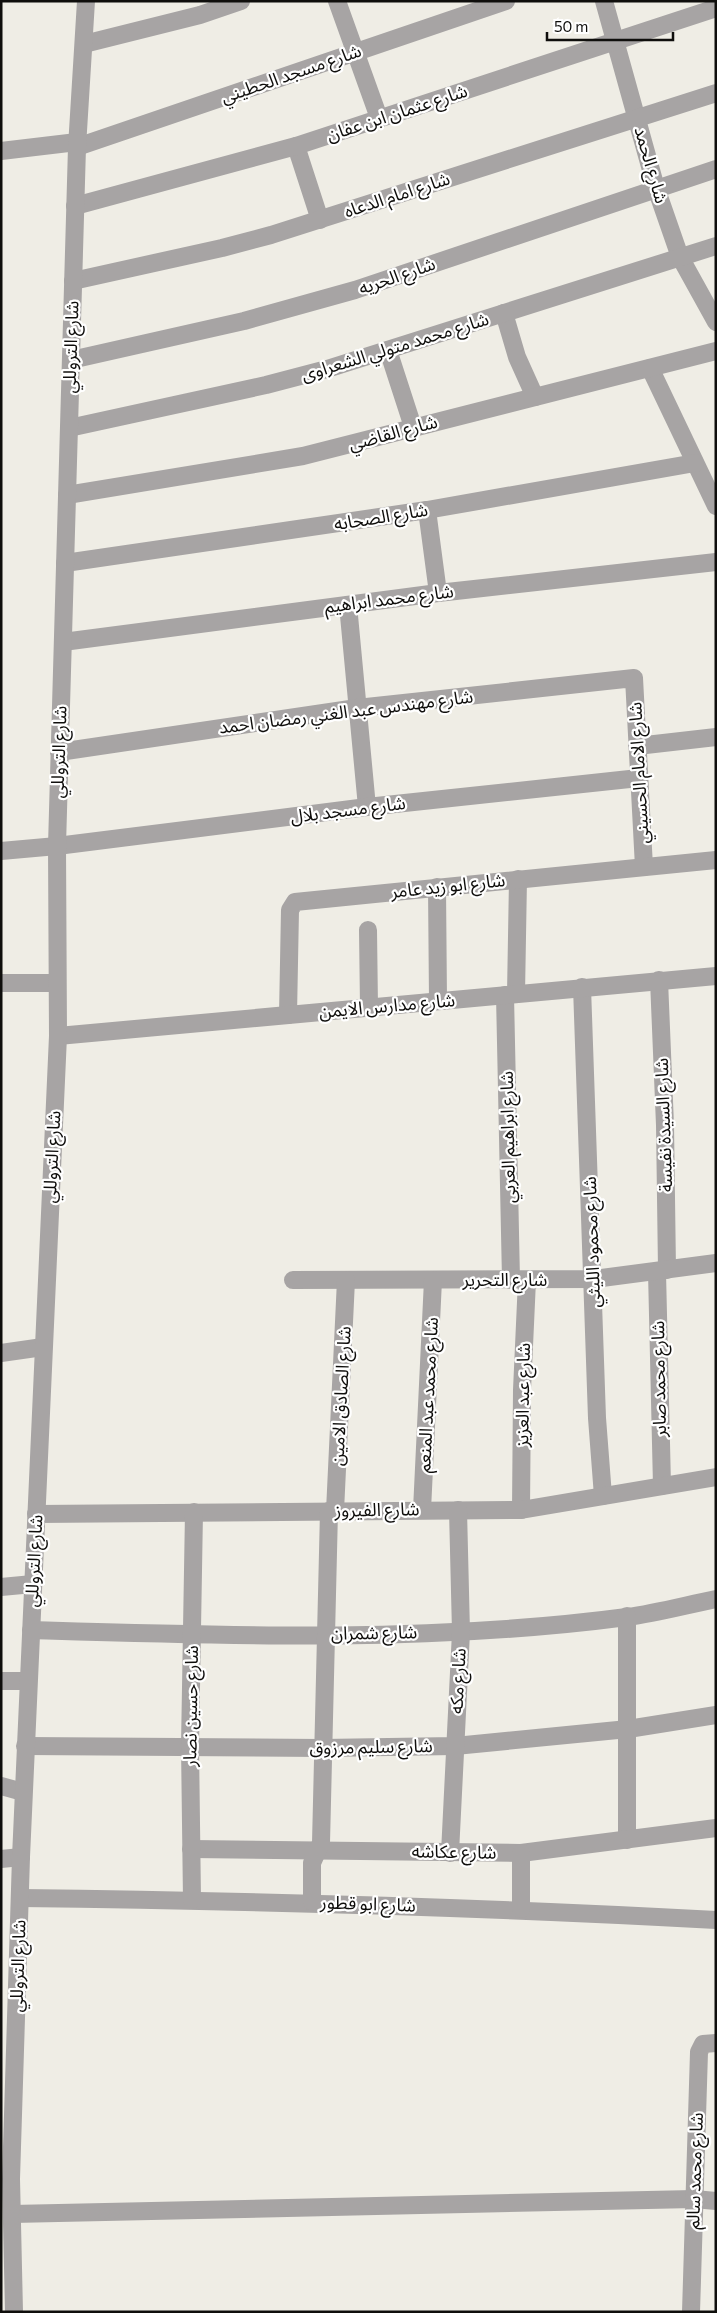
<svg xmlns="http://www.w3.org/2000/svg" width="717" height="2313" font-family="Commissioner,'Noto Sans Arabic',sans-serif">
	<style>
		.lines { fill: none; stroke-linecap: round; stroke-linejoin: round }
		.minor { stroke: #a7a4a4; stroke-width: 18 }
		.labels { text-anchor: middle; stroke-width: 4.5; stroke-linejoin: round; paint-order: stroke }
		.street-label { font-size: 18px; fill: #0f0e0c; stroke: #fff }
	</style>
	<rect width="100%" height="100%" fill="#efede5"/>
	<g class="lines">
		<g class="minor">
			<path d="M 337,1 L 379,118"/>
			<path d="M 604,1 L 656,188 L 680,257 L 716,322"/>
			<path d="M 84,44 L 200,15 L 241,1"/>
			<path d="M 296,146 L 320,220"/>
			<path d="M 77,147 L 506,1"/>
			<path d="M 1,151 L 77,142"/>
			<path d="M 75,206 L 296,146 L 716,8"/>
			<path d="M 73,281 L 222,248 L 271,235 L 716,93"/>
			<path d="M 504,313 L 517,357 L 535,397"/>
			<path d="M 388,350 L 413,427"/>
			<path d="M 71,360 L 244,321 L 355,290 L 716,169"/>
			<path d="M 650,368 L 716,506"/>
			<path d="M 69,428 L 266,385 L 327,369 L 716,246"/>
			<path d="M 67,495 L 303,456 L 716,351"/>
			<path d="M 427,510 L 438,593"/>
			<path d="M 65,563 L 427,510 L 695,463"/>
			<path d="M 348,605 L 367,807"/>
			<path d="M 63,642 L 438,593 L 716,562"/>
			<path d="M 637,746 L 716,737"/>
			<path d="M 59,752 L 357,708 L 634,678 L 644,867"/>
			<path d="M 1,851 L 57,846 L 367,807 L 639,778"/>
			<path d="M 437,887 L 438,1001"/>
			<path d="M 368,930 L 369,1007"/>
			<path d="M 659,980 L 665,1125 L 667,1270"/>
			<path d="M 1,983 L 57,983"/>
			<path d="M 582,987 L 597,1418 L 603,1496"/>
			<path d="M 516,994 L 518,879"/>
			<path d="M 505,995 L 511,1280"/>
			<path d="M 288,1015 L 290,910 L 295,902 L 716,860"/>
			<path d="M 58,1036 L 716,976"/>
			<path d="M 657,1272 L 662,1486"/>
			<path d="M 293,1280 L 594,1279 L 716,1263"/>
			<path d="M 1,1353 L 43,1347"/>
			<path d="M 422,1510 L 433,1280"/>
			<path d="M 521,1510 L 522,1390 L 527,1280"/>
			<path d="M 335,1511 L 346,1280"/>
			<path d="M 36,1514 L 521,1510 L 716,1477"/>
			<path d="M 1,1587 L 33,1584"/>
			<path d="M 31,1630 C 229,1636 430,1643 627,1617 C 657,1613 686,1605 716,1599"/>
			<path d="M 1,1681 L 28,1681"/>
			<path d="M 25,1746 L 322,1748 L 455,1746 L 628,1729 L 716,1715"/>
			<path d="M 1,1786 L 23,1792"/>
			<path d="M 627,1840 L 627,1616"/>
			<path d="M 191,1849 L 521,1853 L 716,1828"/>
			<path d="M 450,1853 L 461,1632 L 458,1510"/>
			<path d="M 1,1859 L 21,1857"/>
			<path d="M 20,1898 C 252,1901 484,1907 716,1920"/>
			<path d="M 192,1900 L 190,1746 L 194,1512"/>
			<path d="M 312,1902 L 312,1863 L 321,1843 L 329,1511"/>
			<path d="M 521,1909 L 521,1853"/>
			<path d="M 12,2214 L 694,2199 L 716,2201"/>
			<path d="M 14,2312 L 11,2179 L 21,1857 L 58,1036 L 57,846 L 77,147 L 86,1"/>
			<path d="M 691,2312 L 699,2052 L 703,2044 L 716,2043"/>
		</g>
	</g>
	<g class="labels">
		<g class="street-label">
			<text transform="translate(291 74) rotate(-19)" y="6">شارع مسجد الحطيني</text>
			<text transform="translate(397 113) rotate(-18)" y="6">شارع عثمان ابن عفان</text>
			<text transform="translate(651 165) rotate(74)" y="6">شارع الحمد</text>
			<text transform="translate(397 195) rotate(-18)" y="6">شارع امام الدعاه</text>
			<text transform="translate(397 276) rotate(-19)" y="6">شارع الحريه</text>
			<text transform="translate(71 347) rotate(-88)" y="6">شارع التروللي</text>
			<text transform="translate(395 347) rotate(-17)" y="6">شارع محمد متولي الشعراوى</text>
			<text transform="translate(393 433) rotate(-15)" y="6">شارع القاضي</text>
			<text transform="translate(381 517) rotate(-9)" y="6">شارع الصحابه</text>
			<text transform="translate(389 599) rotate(-7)" y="6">شارع محمد ابراهيم</text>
			<text transform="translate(346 712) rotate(-7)" y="6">شارع مهندس عبد الغني رمضان احمد</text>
			<text transform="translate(59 752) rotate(-88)" y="6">شارع التروللي</text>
			<text transform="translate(639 773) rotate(-93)" y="6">شارع الامام الحسيني</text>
			<text transform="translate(348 810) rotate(-7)" y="6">شارع مسجد بلال</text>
			<text transform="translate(448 886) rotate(-6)" y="6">شارع ابو زيد عامر</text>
			<text transform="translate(387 1006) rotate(-5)" y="6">شارع مدارس الايمن</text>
			<text transform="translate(664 1125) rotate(-92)" y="6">شارع السيدة نفيسة</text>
			<text transform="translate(508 1137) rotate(-91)" y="6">شارع ابراهيم العربي</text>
			<text transform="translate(52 1157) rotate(-87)" y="6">شارع التروللي</text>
			<text transform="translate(592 1242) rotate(-92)" y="6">شارع محمود الليثي</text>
			<text x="505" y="1286">شارع التحرير</text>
			<text transform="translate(659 1379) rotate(-91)" y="6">شارع محمد صابر</text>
			<text transform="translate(428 1395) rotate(-87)" y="6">شارع محمد عبد المنعم</text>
			<text transform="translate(523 1395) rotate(-89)" y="6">شارع عبد العزيز</text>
			<text transform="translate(341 1396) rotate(-87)" y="6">شارع الصادق الامين</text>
			<text transform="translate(377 1510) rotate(-1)" y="6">شارع الفيروز</text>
			<text transform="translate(34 1561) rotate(-87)" y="6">شارع التروللي</text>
			<text transform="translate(374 1633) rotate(-1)" y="6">شارع شمران</text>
			<text transform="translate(458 1681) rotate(-87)" y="6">شارع مكه</text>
			<text transform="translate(191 1706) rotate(-89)" y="6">شارع حسين نصار</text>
			<text transform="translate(371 1747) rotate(-1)" y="6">شارع سليم مرزوق</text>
			<text transform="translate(454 1852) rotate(1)" y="6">شارع عكاشه</text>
			<text transform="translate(368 1904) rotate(2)" y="6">شارع ابو قطور</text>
			<text transform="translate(18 1966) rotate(-88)" y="6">شارع التروللي</text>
			<text transform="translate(695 2171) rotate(-88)" y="6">شارع محمد سالم</text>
		</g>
	</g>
	<rect width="717" height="2313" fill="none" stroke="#0f0e0c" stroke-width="5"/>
	<path d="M547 32v8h126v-8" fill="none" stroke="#0f0e0c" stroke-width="2.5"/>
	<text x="554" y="32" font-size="15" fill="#0f0e0c" stroke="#ffffff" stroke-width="4" paint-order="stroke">50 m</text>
</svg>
